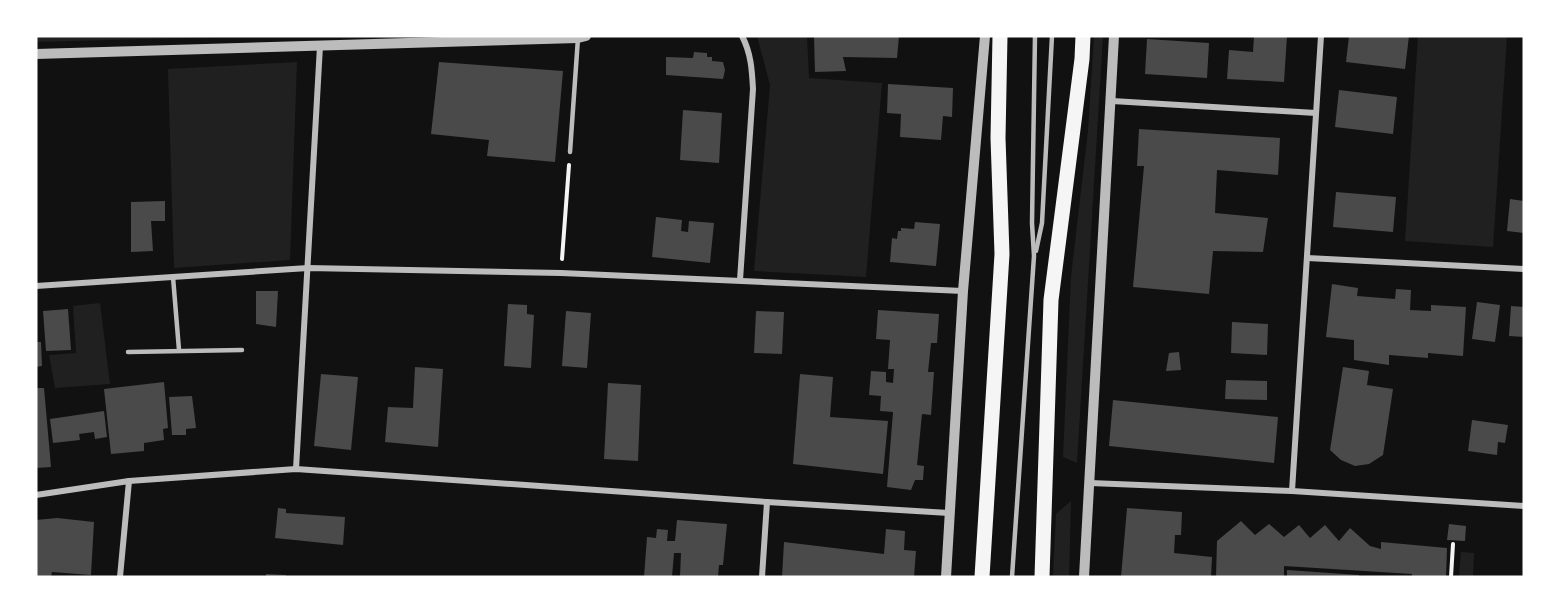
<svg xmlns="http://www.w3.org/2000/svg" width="1560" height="613" font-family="Barlow,sans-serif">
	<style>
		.green { fill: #202020 }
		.building { fill: #4a4a4a }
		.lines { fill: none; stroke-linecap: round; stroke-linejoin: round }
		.path { stroke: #f5f5f5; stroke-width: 4 }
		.service { stroke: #bcbcbc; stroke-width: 4.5 }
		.minor { stroke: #bcbcbc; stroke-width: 6 }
		.tertiary { stroke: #bcbcbc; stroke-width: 10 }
		.primary { stroke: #f5f5f5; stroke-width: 15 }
	</style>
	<rect width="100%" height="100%" fill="#111"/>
	<g class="green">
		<path d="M 36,36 L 258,36 L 36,42 Z"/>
		<path d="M 757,36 L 807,36 L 809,78 L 882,83 L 866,277 L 754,271 L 770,85 Z"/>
		<path d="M 1094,36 L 1103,36 L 1077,463 L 1063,457 L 1071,276 L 1088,131 Z"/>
		<path d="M 1418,36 L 1507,36 L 1493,247 L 1405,241 Z"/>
		<path d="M 297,62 L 290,260 L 174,268 L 168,69 Z"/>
		<path d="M 100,303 L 110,384 L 55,388 L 49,355 L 76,353 L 73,306 Z"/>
		<path d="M 1071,501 L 1069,577 L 1053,577 L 1056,514 Z"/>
		<path d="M 1461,552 L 1474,553 L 1473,577 L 1459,577 Z"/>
	</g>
	<g class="building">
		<path d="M 814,36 L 899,36 L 897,58 L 843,57 L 846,71 L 815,72 Z"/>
		<path d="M 1254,36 L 1287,36 L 1284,82 L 1227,79 L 1229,50 L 1253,52 Z"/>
		<path d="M 1349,36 L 1409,36 L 1405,69 L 1346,62 Z"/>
		<path d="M 1147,39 L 1209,43 L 1207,78 L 1145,74 Z"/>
		<path d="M 694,52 L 707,53 L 707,57 L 712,57 L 712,61 L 723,62 L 725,70 L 723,79 L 666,75 L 666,57 L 693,58 Z"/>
		<path d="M 439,62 L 563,71 L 555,162 L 487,156 L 489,140 L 431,134 Z"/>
		<path d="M 888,84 L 953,88 L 952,117 L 943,116 L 941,140 L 900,137 L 901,114 L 887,113 Z"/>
		<path d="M 1339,90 L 1397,97 L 1393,134 L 1335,127 Z"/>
		<path d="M 683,110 L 722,113 L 719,163 L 680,160 Z"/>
		<path d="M 1139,129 L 1280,138 L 1278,175 L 1217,170 L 1215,213 L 1268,218 L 1263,252 L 1213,251 L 1209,294 L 1133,287 L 1144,166 L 1137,166 Z"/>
		<path d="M 1336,192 L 1396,197 L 1393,232 L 1333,227 Z"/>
		<path d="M 1510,199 L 1524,201 L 1524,233 L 1507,231 Z"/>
		<path d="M 165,201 L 165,221 L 151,221 L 153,251 L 131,252 L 131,202 Z"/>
		<path d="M 656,217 L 682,220 L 681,231 L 688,232 L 689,221 L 714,223 L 710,263 L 652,257 Z"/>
		<path d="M 915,222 L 940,224 L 936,266 L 890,262 L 892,238 L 897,239 L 898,231 L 901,231 L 901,228 L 914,229 Z"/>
		<path d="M 1332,284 L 1358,288 L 1357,296 L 1395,299 L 1396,289 L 1411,290 L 1410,310 L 1431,311 L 1431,305 L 1466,307 L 1463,356 L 1428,353 L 1428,358 L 1389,355 L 1389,365 L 1354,360 L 1354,340 L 1326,337 Z"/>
		<path d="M 256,291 L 278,291 L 276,327 L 256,324 Z"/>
		<path d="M 1477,302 L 1500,305 L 1495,342 L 1472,339 Z"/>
		<path d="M 508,304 L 527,305 L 527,314 L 534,315 L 531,368 L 504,366 Z"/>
		<path d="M 1511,306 L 1524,307 L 1524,337 L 1509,336 Z"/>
		<path d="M 68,309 L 71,350 L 46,351 L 43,311 Z"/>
		<path d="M 878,310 L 939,314 L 937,343 L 931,343 L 928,372 L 934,372 L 931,415 L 922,414 L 917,465 L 924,466 L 923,480 L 915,480 L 911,490 L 887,487 L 893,412 L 880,411 L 881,396 L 869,395 L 871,371 L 886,372 L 886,382 L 893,383 L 894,369 L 888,369 L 890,340 L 876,339 Z"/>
		<path d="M 566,311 L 591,313 L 587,368 L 562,366 Z"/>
		<path d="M 756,311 L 784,312 L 782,354 L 754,353 Z"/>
		<path d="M 1232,322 L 1268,324 L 1267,355 L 1231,353 Z"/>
		<path d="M 36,342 L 41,342 L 42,366 L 36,367 Z"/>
		<path d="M 1179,352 L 1181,370 L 1166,371 L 1169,353 Z"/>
		<path d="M 415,367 L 443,369 L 438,447 L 385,442 L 388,407 L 413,408 Z"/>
		<path d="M 1343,367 L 1369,371 L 1367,385 L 1393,389 L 1383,455 L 1369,464 L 1355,466 L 1341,460 L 1330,450 Z"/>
		<path d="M 321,374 L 358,377 L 351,450 L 314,446 Z"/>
		<path d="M 800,374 L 833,377 L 830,417 L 888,421 L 883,474 L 793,464 Z"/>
		<path d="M 1226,380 L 1267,381 L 1267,400 L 1225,399 Z"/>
		<path d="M 164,382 L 168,428 L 163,429 L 164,440 L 144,443 L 144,451 L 111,454 L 104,389 Z"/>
		<path d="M 608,383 L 641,385 L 638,461 L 604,459 Z"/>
		<path d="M 36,388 L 44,388 L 51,467 L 36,468 Z"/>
		<path d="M 192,396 L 196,428 L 186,429 L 186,435 L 172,435 L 169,397 Z"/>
		<path d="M 1113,400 L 1278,417 L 1274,463 L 1109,446 Z"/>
		<path d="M 104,411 L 107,437 L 95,439 L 94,432 L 79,434 L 80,440 L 53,443 L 50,419 Z"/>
		<path d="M 1472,420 L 1508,425 L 1505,443 L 1498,442 L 1497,455 L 1468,451 Z"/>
		<path d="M 278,508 L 286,509 L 286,513 L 345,517 L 343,545 L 275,538 Z"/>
		<path d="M 1127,508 L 1182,512 L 1181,535 L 1175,535 L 1174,553 L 1212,557 L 1211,577 L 1121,577 Z"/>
		<path d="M 57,518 L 94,522 L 91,575 L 52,572 L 51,577 L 36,577 L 36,520 Z"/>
		<path d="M 677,520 L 727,524 L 723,565 L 719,565 L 718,577 L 680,577 L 681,553 L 674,553 L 672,577 L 644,577 L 647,537 L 656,538 L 657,529 L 668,530 L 667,541 L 675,541 Z"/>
		<path d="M 1241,521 L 1255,535 L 1269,524 L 1284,537 L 1299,525 L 1310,538 L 1325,525 L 1339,541 L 1350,528 L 1370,546 L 1381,549 L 1381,542 L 1447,548 L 1446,577 L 1412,577 L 1412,574 L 1284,566 L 1284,577 L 1216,577 L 1217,541 Z"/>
		<path d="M 1449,524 L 1466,526 L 1465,541 L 1447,540 Z"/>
		<path d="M 886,529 L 905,531 L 904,550 L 916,551 L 914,577 L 782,577 L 784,542 L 884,554 Z"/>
		<path d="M 1287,570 L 1359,575 L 1359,577 L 1287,577 Z"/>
		<path d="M 266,574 L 286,575 L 286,577 L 266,577 Z"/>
	</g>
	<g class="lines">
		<g class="path">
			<path d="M 562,259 L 569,165"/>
			<path d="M 1451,577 L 1453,544"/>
		</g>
		<g class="service">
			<path d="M 570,152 L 578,38"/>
			<path d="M 1036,251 L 1042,223 L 1052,36"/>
			<path d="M 173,277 L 179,350"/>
			<path d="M 128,352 L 242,350"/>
			<path d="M 1012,577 L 1034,256 L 1032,223 L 1035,36"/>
		</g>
		<g class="minor">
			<path d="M 1112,101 L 1316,113"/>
			<path d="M 1307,258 L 1524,269"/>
			<path d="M 740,280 L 753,89 C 752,70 751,53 742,36"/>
			<path d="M 36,286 L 308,268 L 561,273 L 963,291"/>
			<path d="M 296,469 L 320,46"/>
			<path d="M 1090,483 L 1292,491 L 1524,506"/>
			<path d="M 1292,491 L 1321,36"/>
			<path d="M 36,495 L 129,481 L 296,469 L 767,502 L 949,513"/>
			<path d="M 120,577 L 129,481"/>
			<path d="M 762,577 L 767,502"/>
		</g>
		<g class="tertiary">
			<path d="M 36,54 L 578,38 L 586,36"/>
			<path d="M 946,577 L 963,291 L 985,36"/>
			<path d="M 1084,577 L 1114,36"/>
		</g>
		<g class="primary">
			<path d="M 982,577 L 1002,254 L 998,138 L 1000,36"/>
			<path d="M 1042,577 L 1051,300 L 1082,59 L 1083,36"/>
		</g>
	</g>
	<rect width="1560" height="613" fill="none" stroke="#ffffff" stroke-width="75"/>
</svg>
